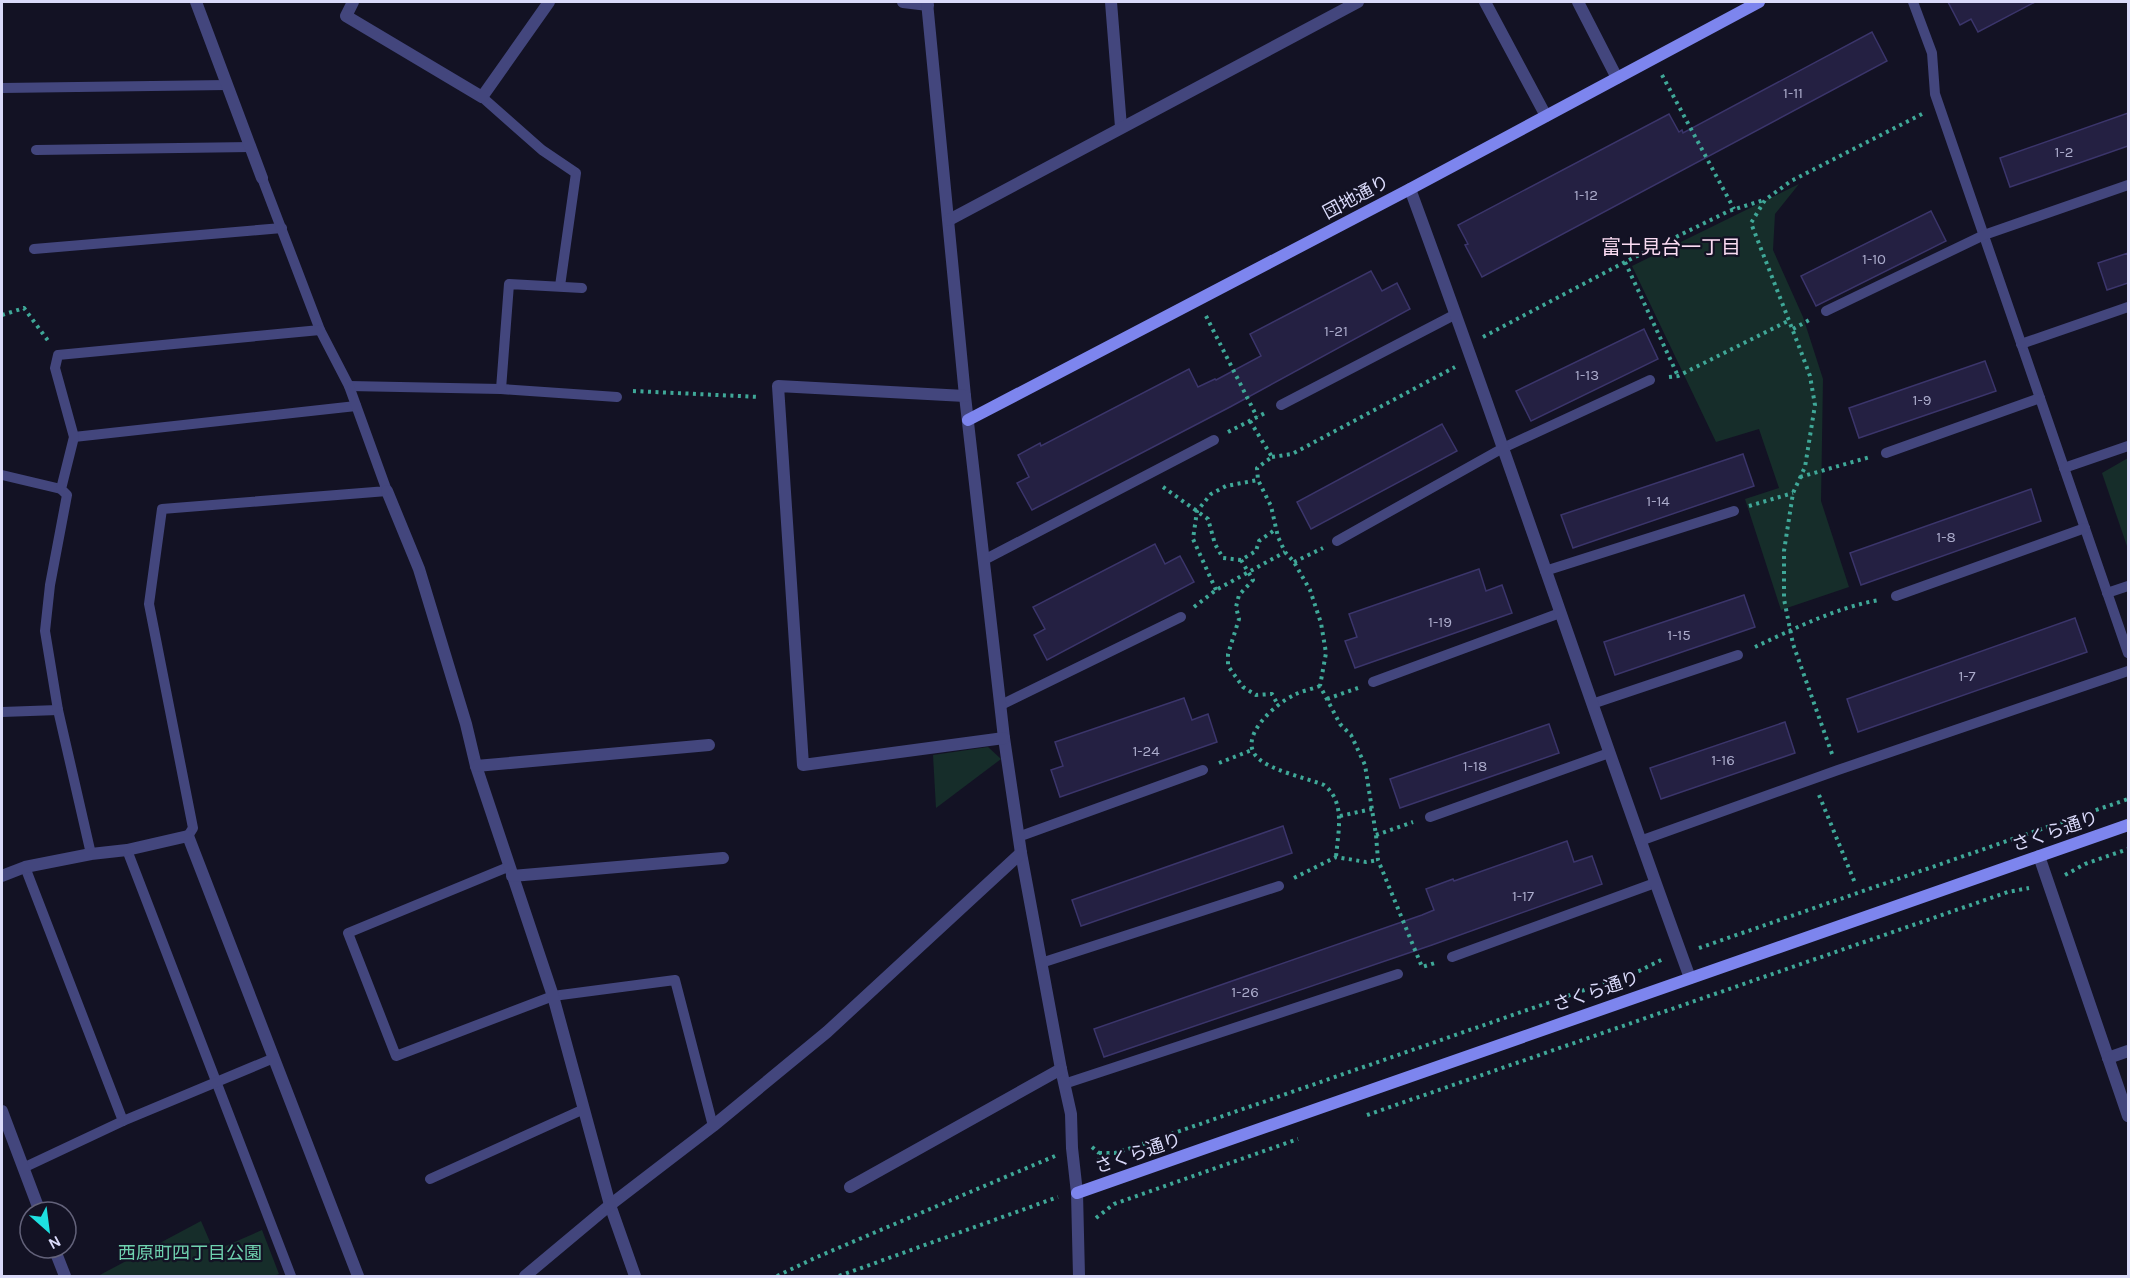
<svg xmlns="http://www.w3.org/2000/svg" width="2130" height="1278" font-family="Karla,'Noto Sans JP',sans-serif">
	<style>
		.green { fill: #162d2a }
		.building { fill: #242042; stroke: #3b356b; stroke-width: 1.5 }
		.lines { fill: none; stroke-linecap: round; stroke-linejoin: round }
		.path { stroke: #3fa898; stroke-width: 4; stroke-dasharray: 3 4.5; stroke-linecap: butt }
		.lane { stroke: #43467d; stroke-width: 10 }
		.street { stroke: #43467d; stroke-width: 12 }
		.secondary { stroke: #7d85ee; stroke-width: 12 }
		.labels { text-anchor: middle; stroke-width: 4.5; stroke-linejoin: round; paint-order: stroke }
		.number-label { font-size: 15px; fill: #acaccc }
		.street-label { font-size: 18px; fill: #dadafa; stroke: #131224 }
		.park-label { font-size: 18px; fill: #6fd1af; stroke: #131224 }
		.neighbourhood-label { font-size: 20px; fill: #fadbf2; stroke: #131224 }
	</style>
	<rect width="100%" height="100%" fill="#131224"/>
	<g class="green">
		<path d="M 1799,184 L 1775,214 L 1773,250 L 1803,317 L 1823,379 L 1821,501 L 1849,587 L 1781,610 L 1745,499 L 1779,488 L 1759,429 L 1716,442 L 1632,266 Z"/>
		<path d="M 2128,458 L 2128,549 L 2102,473 Z"/>
		<path d="M 988,747 L 1001,759 L 936,808 L 933,755 Z"/>
		<path d="M 201,1221 L 214,1251 L 262,1230 L 279,1274 L 274,1276 L 98,1276 Z"/>
	</g>
	<g class="building">
		<path d="M 1948,2 L 2035,2 L 1978,32 L 1971,19 L 1960,25 Z"/>
		<path d="M 1872,32 L 1887,61 L 1482,277 L 1465,245 L 1468,244 L 1458,225 L 1669,114 L 1679,132 L 1682,130 L 1683,133 Z"/>
		<path d="M 2128,113 L 2128,146 L 2010,187 L 2000,158 Z"/>
		<path d="M 1931,211 L 1946,241 L 1816,306 L 1801,276 Z"/>
		<path d="M 2128,253 L 2128,283 L 2107,290 L 2098,263 Z"/>
		<path d="M 1371,271 L 1382,291 L 1397,283 L 1410,309 L 1230,407 L 1032,510 L 1017,483 L 1029,477 L 1018,455 L 1040,443 L 1041,446 L 1189,369 L 1198,387 L 1215,379 L 1216,380 L 1261,356 L 1250,334 Z"/>
		<path d="M 1644,329 L 1658,359 L 1531,421 L 1516,391 Z"/>
		<path d="M 1985,361 L 1996,391 L 1859,438 L 1849,408 Z"/>
		<path d="M 1442,424 L 1457,451 L 1311,529 L 1297,502 Z"/>
		<path d="M 1743,454 L 1754,486 L 1573,548 L 1561,515 Z"/>
		<path d="M 2031,489 L 2041,521 L 1861,585 L 1850,553 Z"/>
		<path d="M 1155,544 L 1165,564 L 1180,556 L 1194,582 L 1047,660 L 1034,635 L 1045,629 L 1033,607 Z"/>
		<path d="M 1479,569 L 1486,591 L 1502,585 L 1512,613 L 1355,668 L 1345,641 L 1357,637 L 1349,614 Z"/>
		<path d="M 1744,595 L 1755,627 L 1615,675 L 1604,642 Z"/>
		<path d="M 2075,618 L 2087,652 L 1858,732 L 1847,699 Z"/>
		<path d="M 1184,698 L 1192,720 L 1208,714 L 1217,742 L 1060,797 L 1051,770 L 1063,766 L 1055,742 Z"/>
		<path d="M 1785,722 L 1795,753 L 1661,799 L 1650,768 Z"/>
		<path d="M 1549,724 L 1559,753 L 1400,808 L 1390,779 Z"/>
		<path d="M 1283,826 L 1292,853 L 1081,926 L 1072,900 Z"/>
		<path d="M 1567,841 L 1574,862 L 1592,856 L 1602,884 L 1432,945 L 1104,1057 L 1094,1029 L 1422,915 L 1434,910 L 1426,889 L 1453,879 L 1454,881 Z"/>
	</g>
	<g class="lines">
		<g class="path">
			<path d="M 1662,75 L 1734,209"/>
			<path d="M 1625,262 L 1678,376"/>
			<path d="M 2,315 L 24,308 L 49,342"/>
			<path d="M 1206,316 L 1257,417"/>
			<path d="M 1793,329 L 1811,319"/>
			<path d="M 1483,337 L 1625,262 L 1729,211 L 1764,200"/>
			<path d="M 1669,377 L 1678,376 L 1790,320"/>
			<path d="M 633,391 L 760,397"/>
			<path d="M 1250,421 L 1272,457 L 1257,468 L 1258,480 L 1271,506 L 1278,537 L 1285,552 L 1294,562 L 1310,590 L 1321,623 L 1326,653 L 1320,686 L 1340,724 L 1351,735 L 1365,765 L 1376,835 L 1378,860 L 1422,967 L 1435,963"/>
			<path d="M 1228,432 L 1267,412"/>
			<path d="M 1272,457 L 1292,454 L 1455,367"/>
			<path d="M 1800,477 L 1870,457"/>
			<path d="M 1163,487 L 1208,519 L 1215,544 L 1223,558 L 1241,560 L 1256,551 L 1259,541 L 1276,529"/>
			<path d="M 1749,506 L 1793,493"/>
			<path d="M 1241,560 L 1253,580 L 1239,595 L 1236,607 L 1239,619 L 1228,654 L 1228,666 L 1243,687 L 1256,695 L 1272,694 L 1278,705"/>
			<path d="M 1294,562 L 1323,548"/>
			<path d="M 1216,590 L 1193,539 L 1197,511 L 1211,494 L 1226,486 L 1258,480"/>
			<path d="M 1194,607 L 1216,590 L 1285,552"/>
			<path d="M 1755,647 C 1793,629 1838,607 1879,600"/>
			<path d="M 1320,686 C 1312,689 1302,691 1294,695 C 1275,704 1235,739 1259,759 C 1273,771 1306,778 1324,785 C 1346,802 1338,832 1336,857"/>
			<path d="M 1327,699 L 1358,688"/>
			<path d="M 1832,754 L 1793,644 L 1784,599 L 1784,551 L 1793,493 L 1805,467 L 1815,405 L 1810,376 L 1800,349 L 1751,223 L 1765,200 L 1791,181 L 1922,114"/>
			<path d="M 1219,763 L 1252,750"/>
			<path d="M 1819,795 L 1855,883"/>
			<path d="M 1340,816 L 1372,809"/>
			<path d="M 1376,835 L 1413,822"/>
			<path d="M 2065,875 L 2085,864 L 2128,849"/>
			<path d="M 1294,878 L 1336,857 L 1366,862 L 1378,860"/>
			<path d="M 1699,948 L 2128,799"/>
			<path d="M 1367,1115 L 2008,892 L 2029,888"/>
			<path d="M 1092,1147 L 1099,1153 L 1099,1166"/>
			<path d="M 1099,1153 L 1115,1153 L 1134,1147 L 1639,971 L 1663,959"/>
			<path d="M 1096,1218 L 1114,1204 L 1298,1139"/>
			<path d="M 777,1276 L 817,1257 L 1055,1156"/>
			<path d="M 839,1276 L 1058,1197"/>
		</g>
		<g class="lane">
			<path d="M 1913,2 L 1932,53 L 1935,94 L 2128,653"/>
			<path d="M 2,88 L 227,85"/>
			<path d="M 482,97 L 542,150 L 576,173 L 560,286"/>
			<path d="M 36,150 L 251,147"/>
			<path d="M 34,249 L 282,228"/>
			<path d="M 1826,311 L 1984,235 L 2128,185"/>
			<path d="M 2021,344 L 2128,307"/>
			<path d="M 349,386 L 501,389 L 617,397"/>
			<path d="M 501,389 L 509,284 L 582,288"/>
			<path d="M 1281,405 L 1456,314"/>
			<path d="M 74,437 L 356,406"/>
			<path d="M 1886,453 L 2040,398"/>
			<path d="M 2064,468 L 2128,446"/>
			<path d="M 2,475 L 61,489"/>
			<path d="M 1337,541 L 1503,448 L 1650,380"/>
			<path d="M 984,560 L 1214,440"/>
			<path d="M 1545,571 L 1734,511"/>
			<path d="M 2107,593 L 2128,586"/>
			<path d="M 1896,596 L 2085,528"/>
			<path d="M 1373,682 L 1560,613"/>
			<path d="M 1592,704 L 1738,655"/>
			<path d="M 1001,705 L 1181,617"/>
			<path d="M 2,712 L 58,710"/>
			<path d="M 1430,817 L 1609,753"/>
			<path d="M 188,836 L 193,828 L 149,604 L 162,509 L 387,491 L 349,386 L 320,330 L 262,178"/>
			<path d="M 1018,837 L 1203,770"/>
			<path d="M 1640,841 L 1838,770 L 2128,671"/>
			<path d="M 127,850 L 291,1276"/>
			<path d="M 91,854 L 58,710 L 45,631 L 50,585 L 67,495 L 61,489 L 74,437 L 55,368 L 58,355 L 320,330"/>
			<path d="M 25,867 L 123,1121"/>
			<path d="M 508,867 L 348,933 L 396,1056 L 553,996 L 675,980 L 713,1126"/>
			<path d="M 1452,957 L 1655,883"/>
			<path d="M 1041,963 L 1279,886"/>
			<path d="M 1064,1084 L 1398,974"/>
			<path d="M 23,1168 L 123,1121 L 274,1058"/>
			<path d="M 430,1179 L 584,1109"/>
		</g>
		<g class="street">
			<path d="M 196,2 L 262,178"/>
			<path d="M 353,2 L 346,16 L 482,97 L 549,2"/>
			<path d="M 903,2 L 928,5"/>
			<path d="M 927,2 L 965,396 L 1004,738 L 1021,853 L 1061,1069 L 1071,1114 L 1072,1148 L 1077,1193 L 1079,1276"/>
			<path d="M 1111,2 L 1121,127"/>
			<path d="M 1485,2 L 1546,116"/>
			<path d="M 1578,2 L 1617,78"/>
			<path d="M 1410,189 C 1507,451 1594,716 1690,978"/>
			<path d="M 949,220 L 1358,2"/>
			<path d="M 965,396 L 778,386 L 803,765 L 1004,738"/>
			<path d="M 387,491 L 419,569 L 466,724 L 476,766 L 553,996 L 610,1205 L 635,1276"/>
			<path d="M 476,766 L 709,745"/>
			<path d="M 2039,856 L 2128,1116"/>
			<path d="M 2,876 L 25,867 L 91,854 L 127,850 L 188,836 L 358,1276"/>
			<path d="M 512,876 L 723,858"/>
			<path d="M 2108,1058 L 2128,1051"/>
			<path d="M 2,1111 L 40,1212"/>
			<path d="M 850,1187 L 1061,1069"/>
			<path d="M 54,1248 L 65,1276"/>
			<path d="M 525,1276 L 610,1205 L 713,1126 L 827,1032 L 1021,853"/>
		</g>
		<g class="secondary">
			<path d="M 968,420 L 1410,189 L 1759,2"/>
			<path d="M 1077,1193 L 2128,825"/>
		</g>
	</g>
	<g class="labels">
		<g class="number-label">
			<text x="1793" y="98">1-11</text>
			<text x="2064" y="157">1-2</text>
			<text x="1586" y="200">1-12</text>
			<text x="1874" y="264">1-10</text>
			<text x="1336" y="336">1-21</text>
			<text x="1587" y="380">1-13</text>
			<text x="1922" y="405">1-9</text>
			<text x="1658" y="506">1-14</text>
			<text x="1946" y="542">1-8</text>
			<text x="1440" y="627">1-19</text>
			<text x="1679" y="640">1-15</text>
			<text x="1967" y="681">1-7</text>
			<text x="1146" y="756">1-24</text>
			<text x="1723" y="765">1-16</text>
			<text x="1475" y="771">1-18</text>
			<text x="1523" y="901">1-17</text>
			<text x="1245" y="997">1-26</text>
		</g>
		<g class="street-label">
			<text transform="translate(1356 197) rotate(-28)" y="6">団地通り</text>
			<text transform="translate(2055 831) rotate(-19)" y="6">さくら通り</text>
			<text transform="translate(1596 991) rotate(-19)" y="6">さくら通り</text>
			<text transform="translate(1138 1153) rotate(-19)" y="6">さくら通り</text>
		</g>
		<g class="park-label">
			<text x="190" y="1259">西原町四丁目公園</text>
		</g>
		<g class="neighbourhood-label">
			<text x="1671" y="254">富士見台一丁目</text>
		</g>
	</g>
	<rect width="2130" height="1278" fill="none" stroke="#dadafa" stroke-width="6"/>
	<g transform="translate(48 1230) rotate(152)"><circle r="28" fill="#131224" stroke="#63627a" stroke-width="1.5"/>
	<path d="M0-4.5L10 22L0 15L-10 22Z" fill="#1ee0e1"/>
	<text y="-9" font-size="16" font-weight="bold" text-anchor="middle" fill="#dadafa">N</text>
	</g>
</svg>
